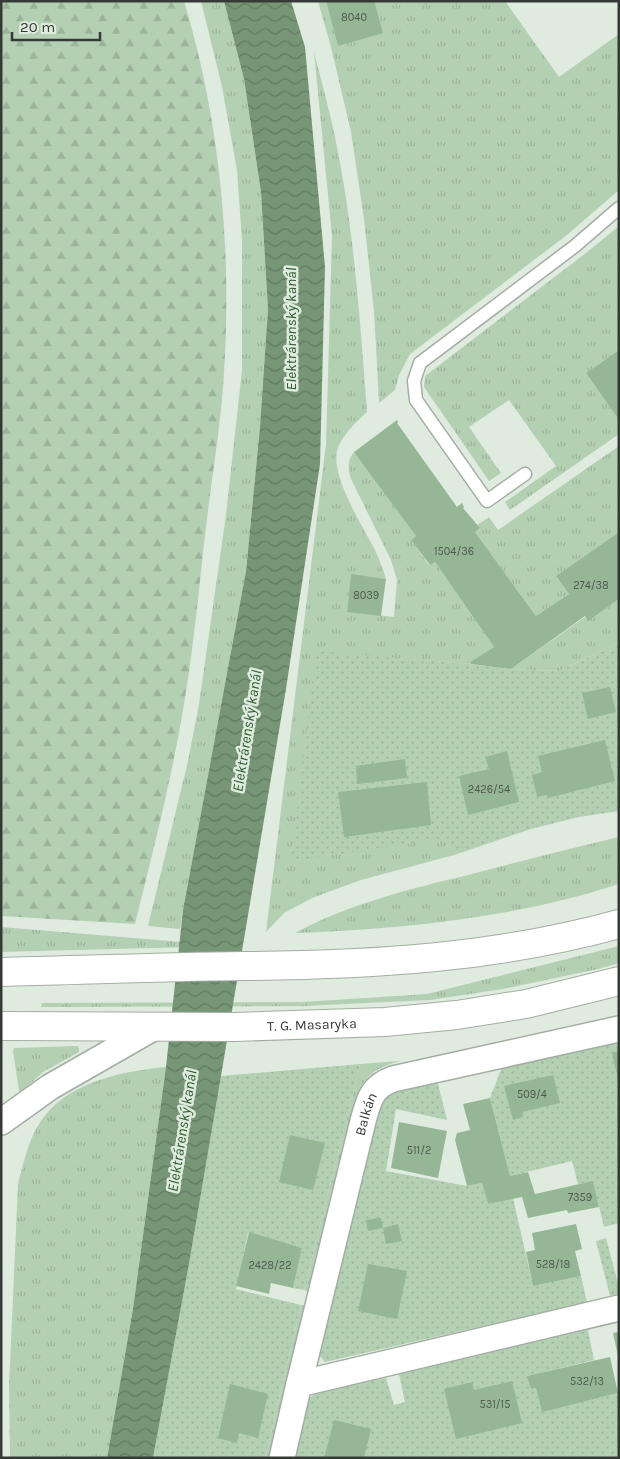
<svg xmlns="http://www.w3.org/2000/svg" width="620" height="1459" font-family="Karla,sans-serif">
	<style>
		.grass { fill: url(#grass-tufts) }
		.forest { fill: url(#forest-firs) }
		.garden { fill: url(#garden-dots) }
		.water { fill: url(#water-waves) }
		.building { fill: #95b795 }
		.lines { fill: none; stroke-linecap: round; stroke-linejoin: round }
		.service-casing { stroke: #a3aea2; stroke-width: 15 }
		.minor-casing { stroke: #a3aea2; stroke-width: 28 }
		.tertiary-casing { stroke: #a3aea2; stroke-width: 30 }
		.service { stroke: #fff; stroke-width: 12 }
		.minor { stroke: #fff; stroke-width: 25 }
		.tertiary { stroke: #fff; stroke-width: 28 }
		.labels { text-anchor: middle; stroke-width: 5; stroke-linejoin: round; paint-order: stroke }
		.number-label { font-size: 11px; fill: #4e594e }
		.street-label { font-size: 14px; fill: #363a36; stroke: #e0ebdf }
		.water-label { font-size: 15px; font-style: italic; fill: #305f31; stroke: #e0ebdf }
	</style>
	<defs>
		<pattern id="grass-tufts" width="24" height="20" patternUnits="userSpaceOnUse" patternTransform="scale(1.25)"><rect width="24" height="20" fill="#b4d0b3"/><path d="M3 7l-1-3M5 7V3M7 7l1-3M15 17l-1-3M17 17v-4M19 17l1-3" fill="none" stroke="#9bb39b"/></pattern>
		<pattern id="forest-firs" width="22" height="20" patternUnits="userSpaceOnUse" patternTransform="scale(1.25)"><rect width="22" height="20" fill="#b4d0b3"/><path d="M5 1l3.5 6h-7zM16 11l3.5 6h-7z" fill="#9bb39b"/></pattern>
		<pattern id="garden-dots" width="8" height="8" patternUnits="userSpaceOnUse" patternTransform="scale(1.25)"><rect width="8" height="8" fill="#b4d0b3"/><path d="M2 2h.1M6 6h.1" fill="none" stroke="#9bb39b" stroke-width="1.8" stroke-linecap="round"/></pattern>
		<pattern id="water-waves" width="16" height="10" patternUnits="userSpaceOnUse" patternTransform="scale(1.25)"><rect width="16" height="10" fill="#769675"/><path d="M0 5q4-4 8 0t8 0" fill="none" stroke="#627b61"/></pattern>
	</defs>
	<rect width="100%" height="100%" fill="#e0ebdf"/>
	<g class="grass">
		<path d="M 201,1 L 224,1 L 244,79 L 261,192 L 268,309 L 260,427 L 246,571 L 183,910 L 180,929 L 148,926 L 188,761 L 199,704 L 226,515 L 242,370 L 242,241 L 237,170 L 222,87 Z"/>
		<path d="M 318,1 L 326,1 L 338,45 L 374,1 L 505,1 L 559,77 L 619,34 L 619,190 L 567,235 L 410,354 L 399,375 L 395,390 L 379,403 L 374,311 L 364,219 L 351,132 L 331,47 Z"/>
		<path d="M 314,52 C 321,80 329,108 335,137 C 354,227 360,320 367,412 C 356,422 341,436 337,451 C 331,477 363,527 375,550 C 379,559 383,569 386,579 L 351,575 L 347,611 L 394,617 L 397,580 L 391,560 L 351,479 C 348,469 347,462 353,453 L 355,452 L 416,536 L 411,540 L 429,565 L 435,562 L 494,647 L 470,662 L 470,664 L 316,652 L 450,838 L 454,855 L 361,880 L 312,898 L 284,913 L 266,932 L 326,444 L 332,236 Z"/>
		<path d="M 619,226 L 619,350 L 586,373 L 619,420 L 619,434 L 510,510 L 505,502 L 556,466 L 509,400 L 469,427 L 501,473 L 489,481 L 424,387 L 425,376 L 586,253 Z"/>
		<path d="M 619,446 L 619,532 L 556,576 L 569,594 L 536,616 L 475,532 L 480,528 L 477,525 L 489,517 L 498,530 Z"/>
		<path d="M 619,599 L 619,642 L 602,651 L 559,671 L 511,669 L 585,617 L 588,620 Z"/>
		<path d="M 619,837 L 619,884 C 515,918 403,929 295,933 C 349,904 409,889 468,875 C 518,862 568,849 619,837 Z"/>
		<path d="M 1,927 L 230,946 L 1,952 Z"/>
		<path d="M 619,946 L 619,963 L 598,969 L 503,989 L 430,1000 L 304,1006 L 41,1007 L 42,1003 L 303,1002 L 427,994 Z"/>
		<path d="M 77,1046 L 79,1048 L 79,1052 L 43,1072 L 21,1092 L 19,1091 L 13,1051 L 14,1048 Z"/>
		<path d="M 400,1061 C 384,1066 371,1070 362,1085 L 309,1292 L 304,1290 L 360,1064 Z"/>
		<path d="M 166,1067 L 133,1309 L 107,1458 L 10,1458 L 9,1387 L 18,1184 C 24,1161 30,1132 47,1113 C 76,1080 125,1071 166,1067 Z"/>
		<path d="M 301,1305 L 306,1306 L 271,1458 L 265,1458 Z"/>
	</g>
	<path class="forest" d="M 1,1 L 184,1 C 220,121 232,248 224,373 C 221,424 212,476 206,527 C 199,586 194,646 184,704 C 172,778 153,851 135,924 L 1,916 Z"/>
	<g class="garden">
		<path d="M 619,642 L 619,811 L 579,817 L 531,829 L 454,855 L 449,838 L 291,861 L 316,651 L 470,664 L 511,669 L 559,671 L 602,651 Z"/>
		<path d="M 619,1040 L 619,1223 L 604,1227 L 593,1182 L 578,1184 L 572,1161 L 510,1176 L 490,1098 L 502,1067 Z"/>
		<path d="M 360,1064 L 304,1290 L 293,1288 L 302,1248 L 248,1233 L 236,1289 L 301,1305 L 265,1458 L 153,1458 L 189,1264 L 221,1076 Z"/>
		<path d="M 437,1080 L 447,1120 L 396,1109 L 386,1171 L 467,1186 L 482,1183 L 488,1204 L 513,1198 L 533,1286 L 581,1276 L 587,1302 L 325,1362 L 317,1353 L 376,1103 L 389,1092 Z"/>
		<path d="M 606,1238 L 619,1287 L 619,1294 L 610,1296 L 596,1241 Z"/>
		<path d="M 588,1330 L 594,1360 L 528,1376 L 531,1389 L 536,1388 L 542,1411 L 619,1393 L 619,1458 L 293,1458 L 306,1402 L 312,1396 L 319,1392 L 386,1378 L 394,1405 L 405,1402 L 399,1374 Z"/>
	</g>
	<path class="water" d="M 224,1 L 291,1 L 305,47 L 325,267 L 320,464 L 286,689 L 221,1076 L 189,1264 L 153,1458 L 107,1458 L 133,1309 L 166,1067 L 183,910 L 246,571 L 260,427 L 268,309 L 261,192 L 244,79 Z"/>
	<g class="building">
		<path d="M 326,1 L 374,1 L 383,33 L 338,46 Z"/>
		<path d="M 619,350 L 619,420 L 586,373 Z"/>
		<path d="M 397,420 L 398,422 L 397,423 L 457,507 L 462,503 L 464,507 L 463,508 L 480,528 L 475,532 L 536,616 L 569,594 L 556,576 L 619,532 L 619,599 L 588,621 L 585,616 L 511,669 L 471,664 L 470,662 L 494,647 L 435,562 L 430,565 L 411,540 L 416,536 L 354,452 Z"/>
		<path d="M 351,574 L 386,579 L 381,616 L 347,612 Z"/>
		<path d="M 610,687 L 616,712 L 588,719 L 582,693 Z"/>
		<path d="M 605,740 L 615,781 L 548,798 L 547,795 L 537,797 L 532,775 L 542,772 L 538,756 Z"/>
		<path d="M 507,751 L 519,802 L 468,815 L 459,776 L 489,769 L 485,757 Z"/>
		<path d="M 405,759 L 407,778 L 357,784 L 356,766 Z"/>
		<path d="M 427,782 L 431,825 L 344,837 L 338,792 Z"/>
		<path d="M 619,1051 L 619,1079 L 618,1079 L 612,1053 Z"/>
		<path d="M 553,1075 L 560,1103 L 522,1112 L 523,1117 L 513,1120 L 504,1086 Z"/>
		<path d="M 490,1098 L 510,1176 L 528,1172 L 535,1194 L 593,1181 L 599,1207 L 568,1213 L 567,1210 L 528,1218 L 522,1197 L 488,1204 L 482,1183 L 467,1186 L 455,1140 L 457,1133 L 470,1130 L 463,1104 Z"/>
		<path d="M 399,1122 L 447,1131 L 438,1178 L 391,1168 Z"/>
		<path d="M 290,1135 L 325,1143 L 313,1190 L 279,1182 Z"/>
		<path d="M 381,1218 L 383,1228 L 398,1224 L 402,1241 L 386,1244 L 383,1228 L 368,1231 L 366,1220 Z"/>
		<path d="M 576,1224 L 582,1249 L 575,1251 L 581,1276 L 533,1286 L 526,1252 L 535,1250 L 532,1233 Z"/>
		<path d="M 249,1232 L 302,1248 L 293,1288 L 271,1283 L 269,1294 L 236,1286 Z"/>
		<path d="M 368,1264 L 407,1271 L 397,1319 L 358,1311 Z"/>
		<path d="M 619,1332 L 619,1356 L 618,1356 L 613,1333 Z"/>
		<path d="M 610,1357 L 618,1393 L 542,1412 L 536,1388 L 531,1389 L 527,1376 Z"/>
		<path d="M 512,1381 L 522,1423 L 456,1439 L 444,1389 L 472,1382 L 474,1390 Z"/>
		<path d="M 230,1384 L 268,1394 L 258,1438 L 239,1433 L 237,1443 L 218,1438 Z"/>
		<path d="M 334,1420 L 371,1429 L 364,1458 L 324,1458 Z"/>
	</g>
	<g class="lines">
		<defs>
			<path id="service" d="M 525,474 L 487,501 L 416,400 L 414,381 L 420,363 L 575,246 L 619,208"/>
			<g id="minor">
				<path d="M 1,1122 L 50,1087 L 153,1028"/>
				<path d="M 299,1384 L 619,1308"/>
				<path id="s1" d="M 282,1458 L 299,1384 L 363,1121 C 369,1100 371,1087 393,1079 L 619,1029"/>
			</g>
			<g id="tertiary">
				<path d="M 1,972 C 82,970 163,967 244,966 C 370,965 496,958 619,924"/>
				<path id="s2" d="M 1,1026 L 235,1027 L 385,1022 L 457,1015 L 526,1004 L 619,981"/>
			</g>
		</defs>
		<use href="#service" class="service-casing"/>
		<use href="#minor" class="minor-casing"/>
		<use href="#tertiary" class="tertiary-casing"/>
		<use href="#service" class="service"/>
		<use href="#minor" class="minor"/>
		<use href="#tertiary" class="tertiary"/>
	</g>
	<g class="labels">
		<g class="number-label">
			<text x="354" y="21">8040</text>
			<text x="454" y="555">1504/36</text>
			<text x="591" y="589">274/38</text>
			<text x="366" y="599">8039</text>
			<text x="489" y="793">2426/54</text>
			<text x="532" y="1098">509/4</text>
			<text x="419" y="1154">511/2</text>
			<text x="580" y="1201">7359</text>
			<text x="553" y="1268">528/18</text>
			<text x="270" y="1269">2428/22</text>
			<text x="587" y="1385">532/13</text>
			<text x="495" y="1408">531/15</text>
		</g>
		<g class="street-label">
			<text dy="5" stroke="none"><textPath href="#s2" startOffset="311">T. G. Masaryka</textPath></text>
			<text dy="5" stroke="none"><textPath href="#s1" startOffset="354">Balkán</textPath></text>
		</g>
		<g class="water-label">
			<text transform="translate(291 329) rotate(-90)" y="5">Elektrárenský kanál</text>
			<text transform="translate(247 731) rotate(-81)" y="5">Elektrárenský kanál</text>
			<text transform="translate(182 1131) rotate(-81)" y="5">Elektrárenský kanál</text>
		</g>
	</g>
	<rect width="620" height="1459" fill="none" stroke="#363a36" stroke-width="5"/>
	<path d="M12 32v8h88v-8" fill="none" stroke="#363a36" stroke-width="2.5"/>
	<text x="20" y="32" font-size="15" fill="#363a36" stroke="#e0ebdf" stroke-width="4" paint-order="stroke">20 m</text>
</svg>
